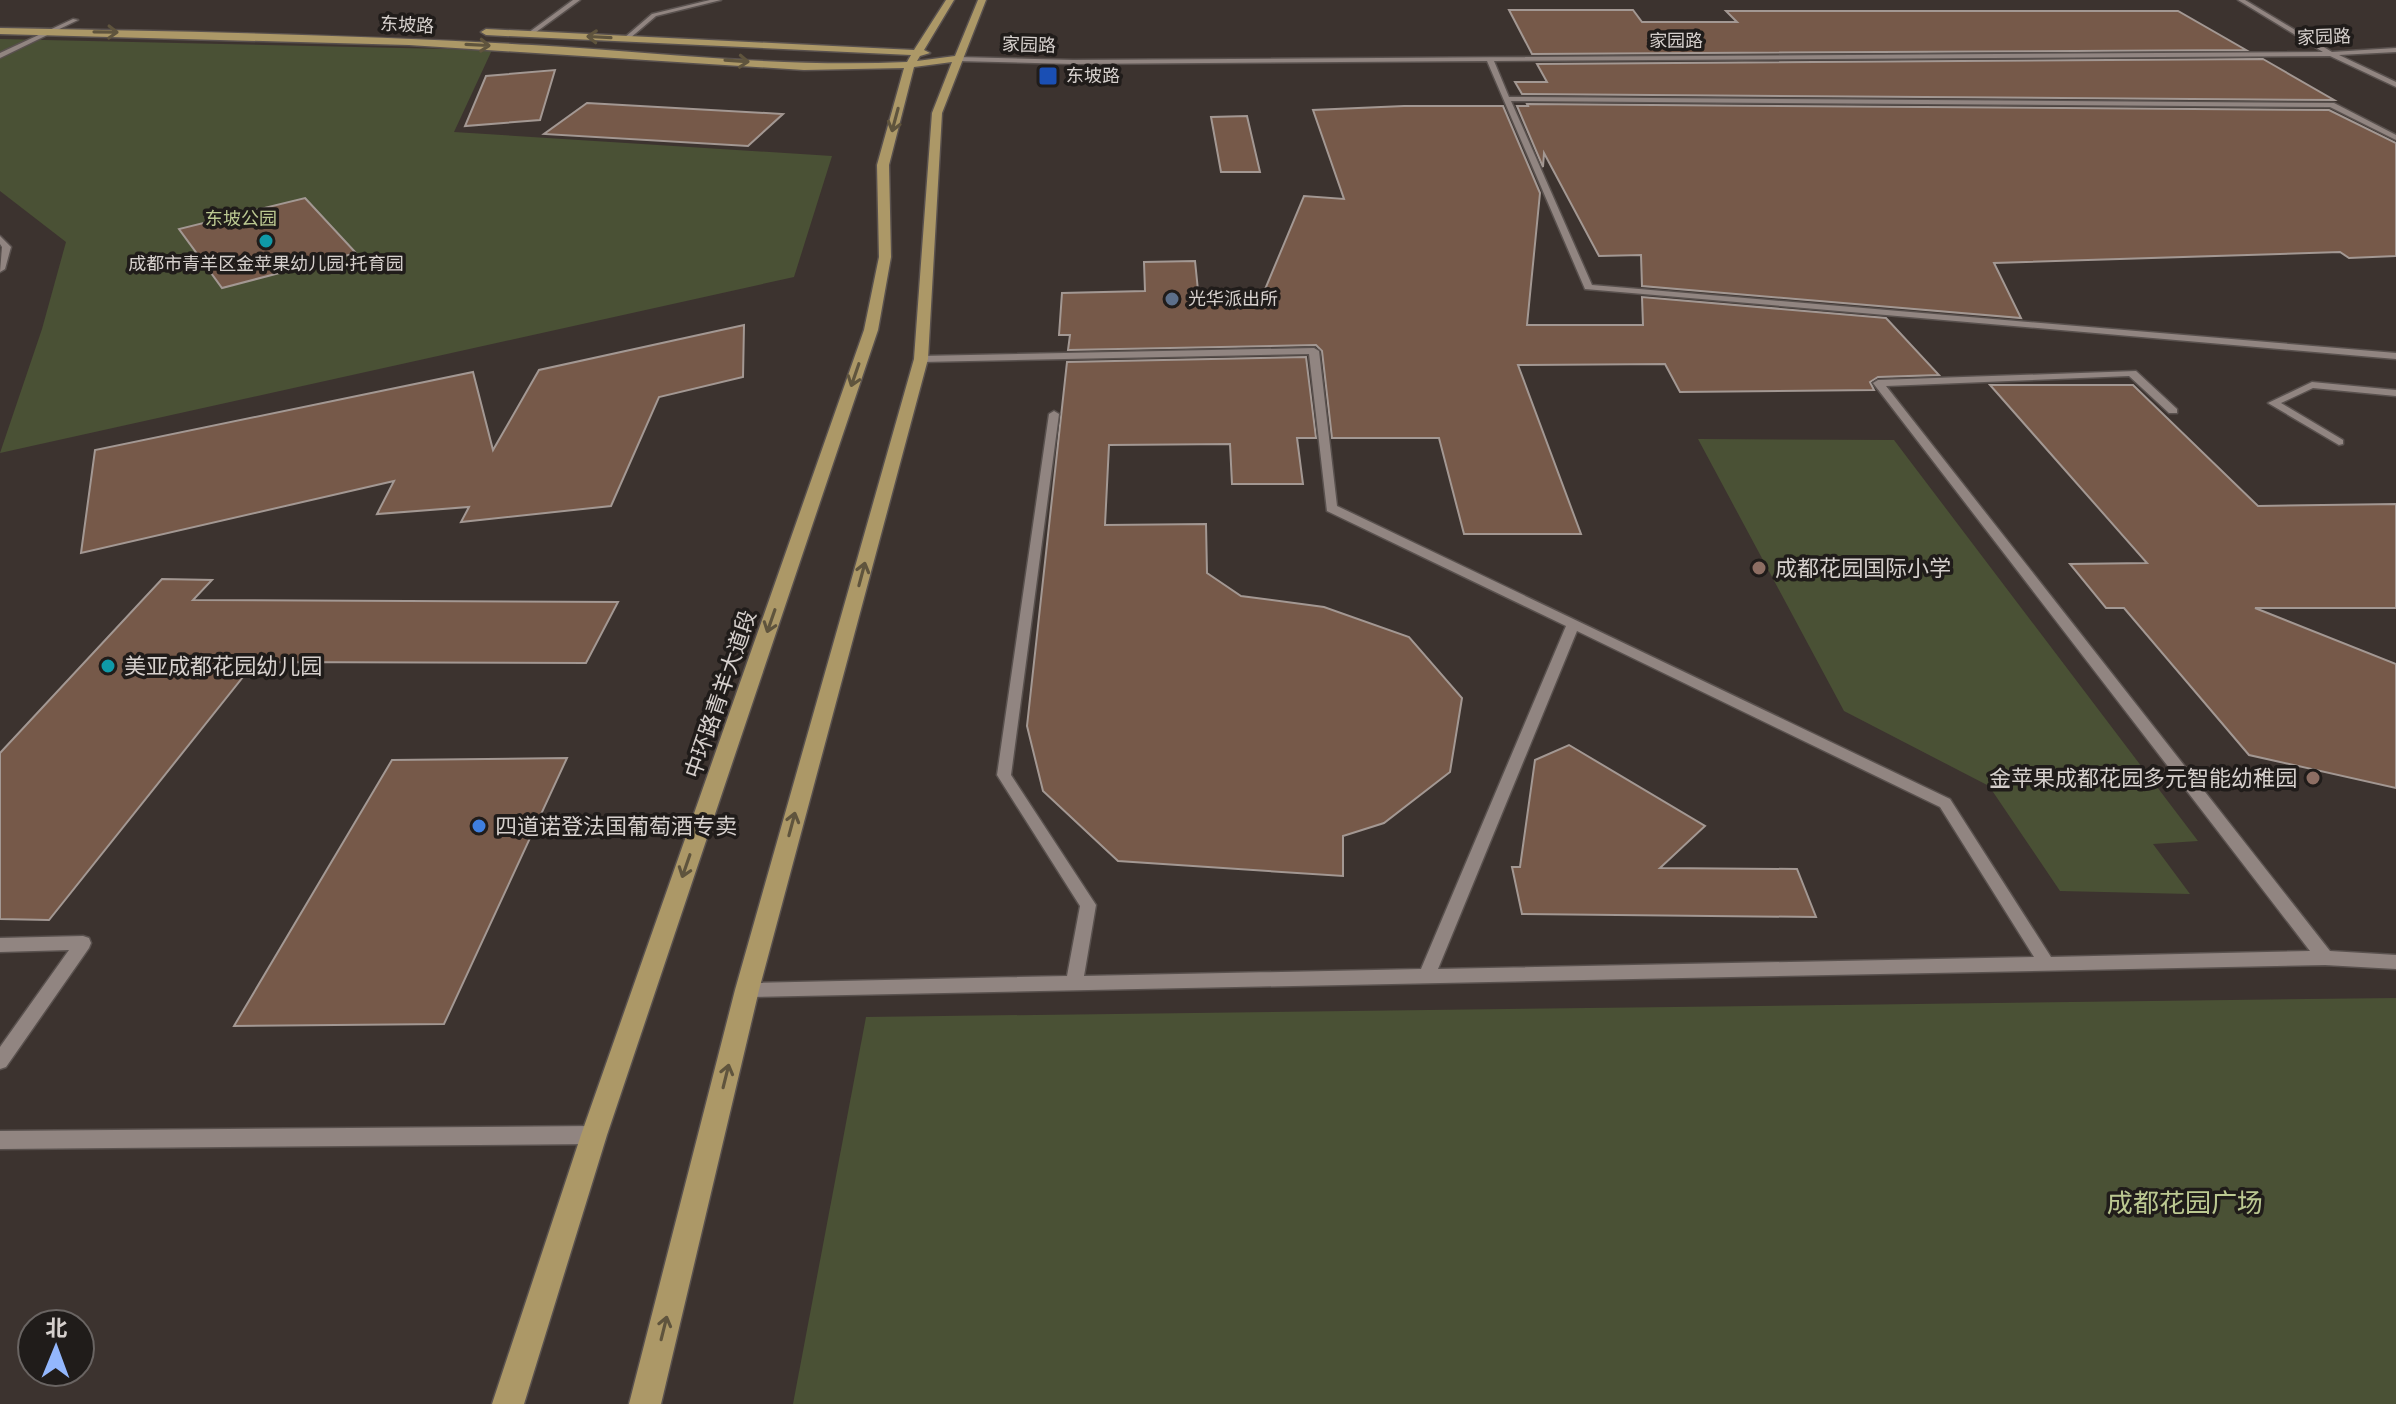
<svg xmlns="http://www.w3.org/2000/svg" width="2396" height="1404" font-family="'Golos Text','Noto Sans SC',sans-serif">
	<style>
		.green { fill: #4a5135 }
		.building { fill: #765949; stroke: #a39893; stroke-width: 2 }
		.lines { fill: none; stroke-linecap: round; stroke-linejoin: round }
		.minor-casing { stroke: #59514e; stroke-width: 3 }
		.major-casing { stroke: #59514e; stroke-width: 3 }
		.minor { fill: #918581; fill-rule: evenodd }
		.major { fill: #ac9867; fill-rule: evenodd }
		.oneway { stroke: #5f543d }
		.transit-dot { fill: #1a4fb4; stroke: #201c1a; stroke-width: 3 }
		.culture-dot { fill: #0f9aa8; stroke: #201c1a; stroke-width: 3 }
		.service-dot { fill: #5c6f8a; stroke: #201c1a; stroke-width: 3 }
		.education-dot { fill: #8d6e63; stroke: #201c1a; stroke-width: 3 }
		.shop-dot { fill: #3f7fe0; stroke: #201c1a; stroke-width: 3 }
		.labels { text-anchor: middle; stroke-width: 7; stroke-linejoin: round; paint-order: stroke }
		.far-street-label { font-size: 18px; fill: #d6d0cd; stroke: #201c1a }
		.far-poi-label { font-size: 18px; fill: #d6d0cd; stroke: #201c1a; text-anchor: start }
		.far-park-label { font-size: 18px; fill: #bbc891; stroke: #201c1a }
		.poi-label { font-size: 22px; fill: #d6d0cd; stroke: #201c1a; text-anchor: start }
		.street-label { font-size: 22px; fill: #d6d0cd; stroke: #201c1a }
		.near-park-label { font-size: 26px; fill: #bbc891; stroke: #201c1a }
	</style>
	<rect width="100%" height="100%" fill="#3c332f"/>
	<g class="green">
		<path d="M 0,39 L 492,50 L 454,132 L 832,156 L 794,277 L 0,453 L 42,329 L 66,242 L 0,191 Z"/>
		<path d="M 1698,439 L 1894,440 L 2198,841 L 2153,844 L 2190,894 L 2060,891 L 1989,786 L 1844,711 Z"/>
		<path d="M 2396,998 L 2396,1404 L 793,1404 L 866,1017 Z"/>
	</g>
	<g class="building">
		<path d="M 1509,10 L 1633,10 L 1642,22 L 1737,22 L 1726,11 L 2178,11 L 2246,50 L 1532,54 Z"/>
		<path d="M 2263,59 L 2334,100 L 1522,94 L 1515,82 L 1547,82 L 1537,64 Z"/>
		<path d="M 555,70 L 540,120 L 465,126 L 486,76 Z"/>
		<path d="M 587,103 L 783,114 L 748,146 L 544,134 Z"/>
		<path d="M 1527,104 L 2329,110 L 2396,143 L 2396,256 L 2349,258 L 2340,252 L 1994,263 L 2021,318 L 1642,286 L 1641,255 L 1599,256 L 1544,153 L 1543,167 L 1517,106 L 1528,106 Z"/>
		<path d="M 1404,106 L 1503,106 L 1540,193 L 1527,325 L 1643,325 L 1642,297 L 1886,318 L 1939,375 L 1878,377 L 1870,382 L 1874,390 L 1680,392 L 1665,364 L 1518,365 L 1581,534 L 1464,534 L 1439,438 L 1332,438 L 1322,351 L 1316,345 L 1068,350 L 1070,335 L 1059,335 L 1062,293 L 1145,291 L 1144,262 L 1195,261 L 1199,300 L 1261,299 L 1304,196 L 1344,199 L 1313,110 Z"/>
		<path d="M 1247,116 L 1260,172 L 1221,172 L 1211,117 Z"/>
		<path d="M 305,198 L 356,253 L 222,288 L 179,229 Z"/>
		<path d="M 744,325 L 743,377 L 659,397 L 611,506 L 461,522 L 469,507 L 377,514 L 394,481 L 81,553 L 95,450 L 473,372 L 493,450 L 539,370 Z"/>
		<path d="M 1306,357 L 1316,438 L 1297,438 L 1303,484 L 1232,484 L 1230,444 L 1109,445 L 1105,525 L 1206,524 L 1207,573 L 1241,596 L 1324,607 L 1409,637 L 1462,698 L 1450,772 L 1384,823 L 1343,836 L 1343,876 L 1118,861 L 1043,791 L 1027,726 L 1067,362 Z"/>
		<path d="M 1990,385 L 2133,385 L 2258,506 L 2396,504 L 2396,608 L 2255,608 L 2396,664 L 2396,788 L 2249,755 L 2124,608 L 2106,608 L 2070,564 L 2147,563 Z"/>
		<path d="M 162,579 L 212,580 L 193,600 L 618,602 L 586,663 L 255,662 L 49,920 L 0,919 L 0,753 Z"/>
		<path d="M 1569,745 L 1705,826 L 1660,868 L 1797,869 L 1816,917 L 1522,914 L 1512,867 L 1520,867 L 1535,760 Z"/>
		<path d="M 567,758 L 444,1024 L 234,1026 L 392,760 Z"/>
	</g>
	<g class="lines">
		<defs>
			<g id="minor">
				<path d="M 573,0 L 580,0 L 532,35 L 528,35 L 528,33 Z"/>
				<path d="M 710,0 L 721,0 L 656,16 L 629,39 L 624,38 L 652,14 Z"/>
				<path d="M 2238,0 L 2245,0 L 2332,52 L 2396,48 L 2396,52 L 2339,55 L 2396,82 L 2396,87 L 2330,56 L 1494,61 L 1509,97 L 2334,103 L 2396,135 L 2396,140 L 2330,107 L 1511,101 L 1592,285 L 2396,353 L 2396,359 L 1585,289 L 1487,61 L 1073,64 L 957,61 L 954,59 L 957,57 L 1073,60 L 2323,52 Z"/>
				<path d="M 73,19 L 78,20 L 0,58 L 0,53 Z"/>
				<path d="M 0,236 L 11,247 L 5,269 L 0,272 L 2,247 L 0,244 Z"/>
				<path d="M 1314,348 L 1319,351 L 1337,506 L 1950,799 L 2051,957 L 2310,951 L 1873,383 L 1878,380 L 2136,371 L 2177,409 L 2177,413 L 2169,413 L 2129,376 L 1886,386 L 2330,951 L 2396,955 L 2396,969 L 2325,965 L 747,997 L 741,995 L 738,990 L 741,985 L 747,983 L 1067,976 L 1080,906 L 997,775 L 1049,414 L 1054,411 L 1059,414 L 1011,775 L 1096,905 L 1084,976 L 1421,969 L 1566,626 L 1327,511 L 1309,354 L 921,362 L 916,359 L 921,356 ZM 1577,631 L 1940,807 L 2034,957 L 1438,969 Z"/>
				<path d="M 2312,382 L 2396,390 L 2396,396 L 2313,388 L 2281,403 L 2343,440 L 2343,444 L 2339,445 L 2268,403 Z"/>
				<path d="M 83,936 L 89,938 L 91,943 L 89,948 L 6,1067 L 0,1069 L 0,1047 L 69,950 L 0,952 L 0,938 Z"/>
				<path d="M 594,1126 L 601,1129 L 603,1135 L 601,1141 L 594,1144 L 0,1149 L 0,1131 Z"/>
			</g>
			<path id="major" d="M 946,0 L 954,0 L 924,50 L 930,53 L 920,56 L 917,61 L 955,56 L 978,0 L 986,0 L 942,113 L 928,359 L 759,990 L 661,1404 L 629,1404 L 735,990 L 914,359 L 932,113 L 952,62 L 914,67 L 889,165 L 891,257 L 878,330 L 607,1135 L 524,1404 L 492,1404 L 581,1135 L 864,330 L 879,257 L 877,165 L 904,68 L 804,70 L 409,45 L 0,34 L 0,28 C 178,31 355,35 532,45 C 657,52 781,68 907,62 L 911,55 L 486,35 L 481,32 L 486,29 L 914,50 Z"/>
		</defs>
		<use href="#minor" class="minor-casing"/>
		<use href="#major" class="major-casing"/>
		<use href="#minor" class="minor"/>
		<use href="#major" class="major"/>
	</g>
	<defs><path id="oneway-shaft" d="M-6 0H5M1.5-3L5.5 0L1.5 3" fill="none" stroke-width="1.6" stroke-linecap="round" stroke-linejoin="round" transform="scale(2)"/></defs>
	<g class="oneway">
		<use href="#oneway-shaft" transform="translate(106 32) rotate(1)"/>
		<use href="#oneway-shaft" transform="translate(599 37) rotate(-177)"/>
		<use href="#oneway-shaft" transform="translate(478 45) rotate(3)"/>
		<use href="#oneway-shaft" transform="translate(737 61) rotate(4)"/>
		<use href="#oneway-shaft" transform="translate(895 120) rotate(105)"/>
		<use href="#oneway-shaft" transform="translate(855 375) rotate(109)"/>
		<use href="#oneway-shaft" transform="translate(862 574) rotate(-75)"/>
		<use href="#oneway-shaft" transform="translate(771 621) rotate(109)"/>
		<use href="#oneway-shaft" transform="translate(792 824) rotate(-75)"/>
		<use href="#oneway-shaft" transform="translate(686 866) rotate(109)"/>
		<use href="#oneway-shaft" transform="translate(726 1076) rotate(-76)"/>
		<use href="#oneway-shaft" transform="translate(664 1328) rotate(-76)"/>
	</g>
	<rect class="transit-dot" x="1038" y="66" width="20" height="20" rx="4"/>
	<g class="culture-dot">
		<circle cx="266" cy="241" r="8"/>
		<circle cx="108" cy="666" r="8"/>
	</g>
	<circle class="service-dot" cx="1172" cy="299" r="8"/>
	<g class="education-dot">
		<circle cx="1759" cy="568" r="8"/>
		<circle cx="2313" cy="778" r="8"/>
	</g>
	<circle class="shop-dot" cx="479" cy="826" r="8"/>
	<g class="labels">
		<g class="far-street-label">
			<text transform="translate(407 25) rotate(3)" y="6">东坡路</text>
			<text transform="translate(2324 37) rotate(-2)" y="6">家园路</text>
			<text x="1676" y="47">家园路</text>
			<text transform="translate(1029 45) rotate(2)" y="6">家园路</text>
		</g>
		<g class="far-poi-label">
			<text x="1066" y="82">东坡路</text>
			<text x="266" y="270" text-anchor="middle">成都市青羊区金苹果幼儿园·托育园</text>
			<text x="1188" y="305">光华派出所</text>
		</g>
		<g class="far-park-label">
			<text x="241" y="225">东坡公园</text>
		</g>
		<g class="poi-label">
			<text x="1775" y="576">成都花园国际小学</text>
			<text x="124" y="674">美亚成都花园幼儿园</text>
			<text x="2297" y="786" text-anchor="end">金苹果成都花园多元智能幼稚园</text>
			<text x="495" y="834">四道诺登法国葡萄酒专卖</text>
		</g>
		<g class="street-label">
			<text transform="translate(720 694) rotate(-71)" y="8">中环路青羊大道段</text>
		</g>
		<g class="near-park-label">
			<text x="2185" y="1212">成都花园广场</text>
		</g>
	</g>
	<g transform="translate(56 1348) rotate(1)"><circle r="38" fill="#201c1a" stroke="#696462" stroke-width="2"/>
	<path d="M0-6L14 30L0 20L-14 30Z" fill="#93b7fd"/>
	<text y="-12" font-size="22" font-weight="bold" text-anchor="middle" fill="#d6d0cd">北</text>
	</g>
</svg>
